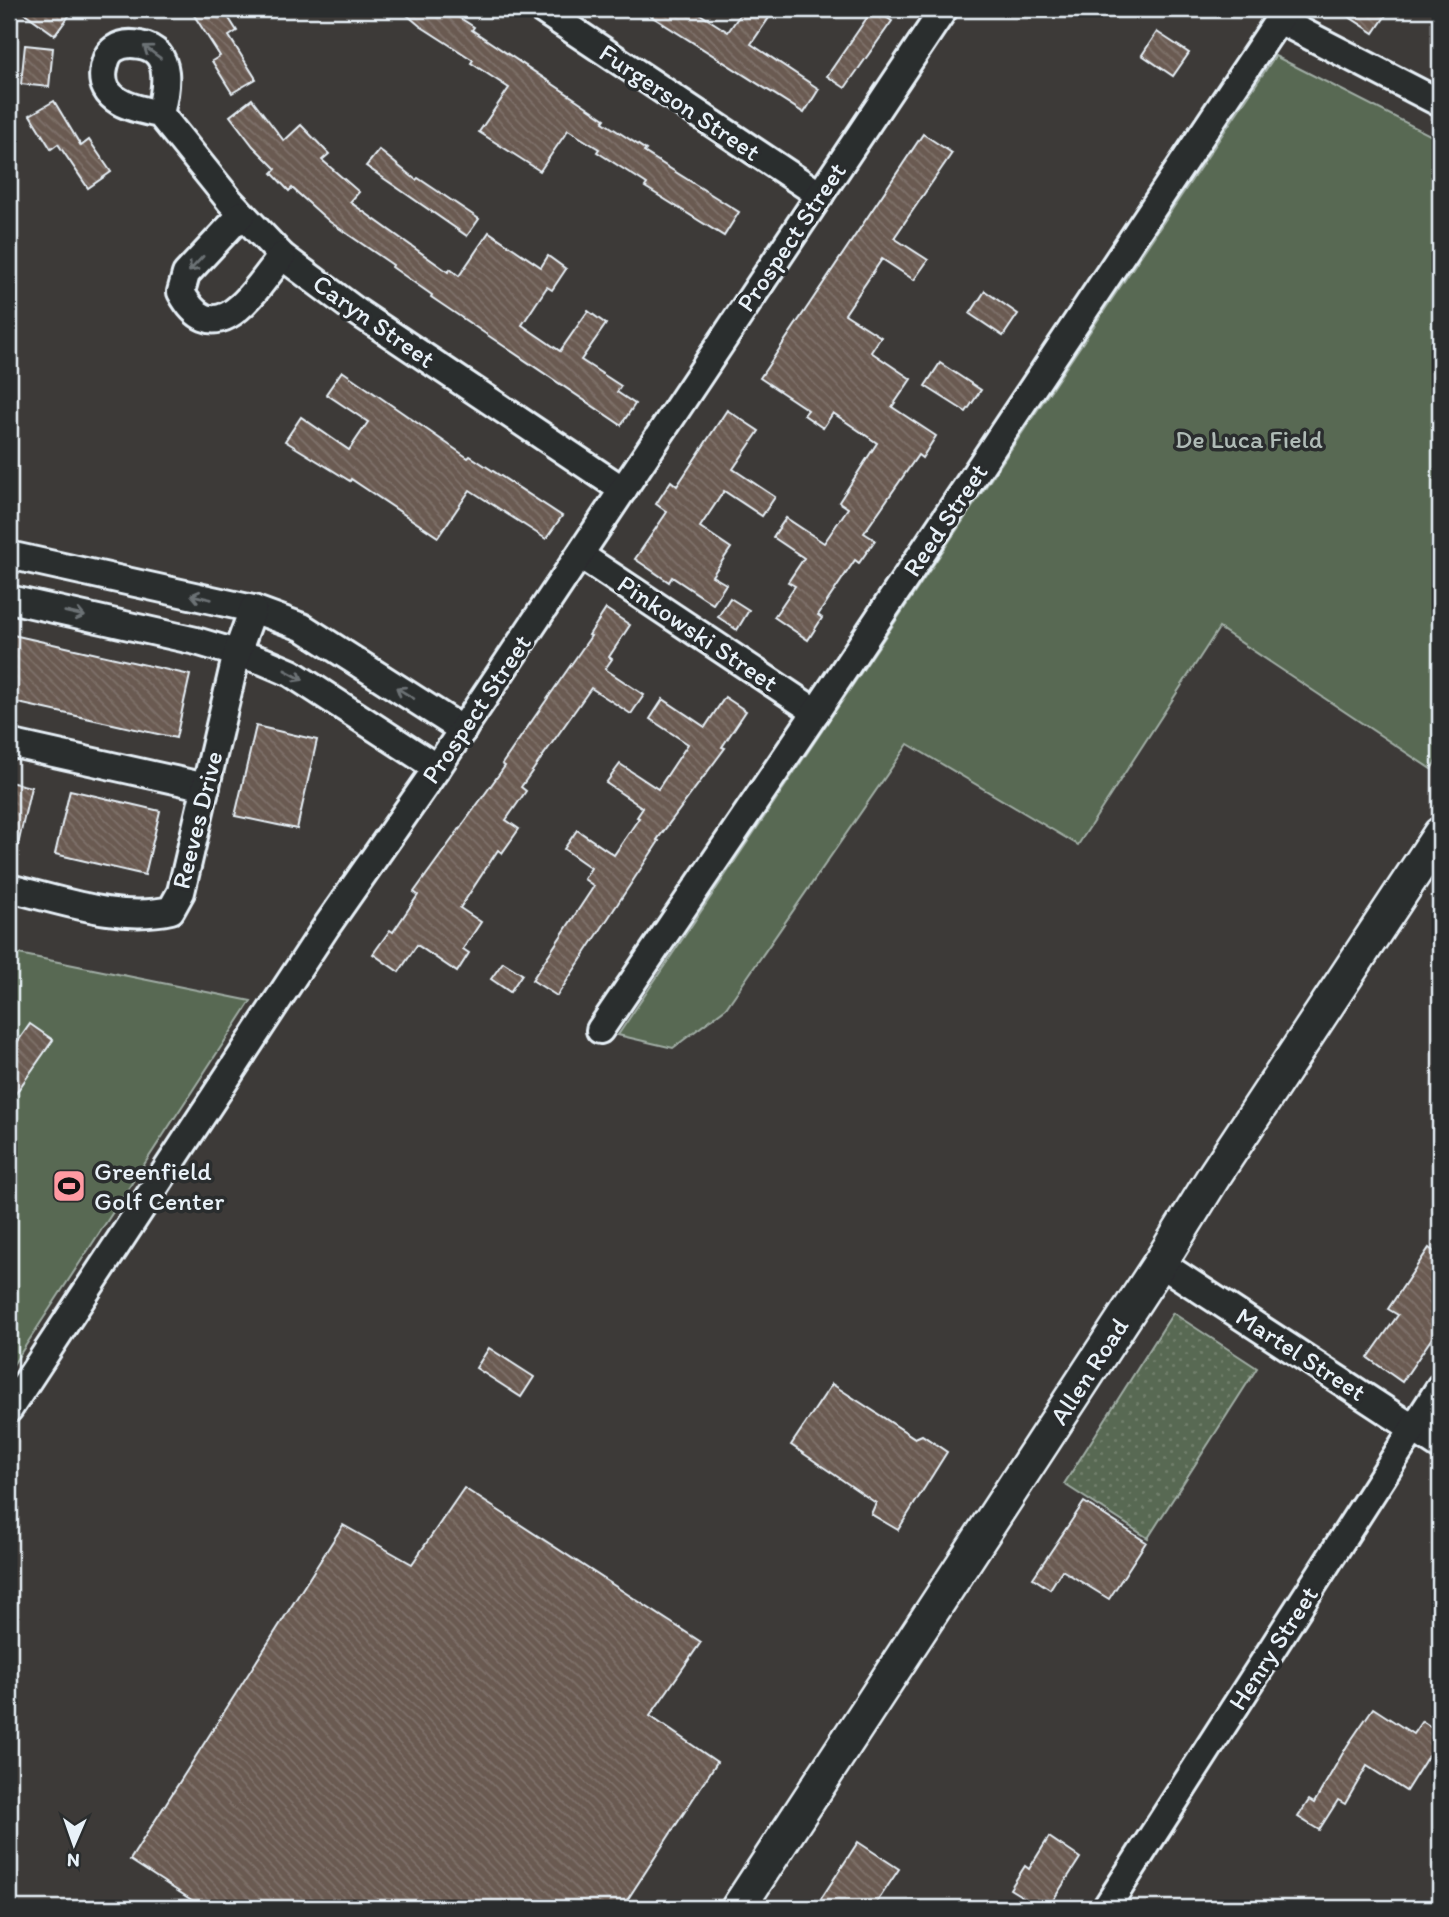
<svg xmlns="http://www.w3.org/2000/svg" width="1449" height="1917" font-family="Itim,sans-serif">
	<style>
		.grass { fill: url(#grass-dots); stroke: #a0ada5; stroke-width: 2 }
		.park { fill: #596952; stroke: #a0ada5; stroke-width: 2 }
		.building { fill: url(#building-back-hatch); stroke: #e8f1f8; stroke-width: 2 }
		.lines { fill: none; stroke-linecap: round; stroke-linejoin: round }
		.minor-casing { stroke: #e8f1f8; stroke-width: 32 }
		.major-casing { stroke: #e8f1f8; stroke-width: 38 }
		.minor { stroke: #2a2d2e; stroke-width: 26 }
		.major { stroke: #2a2d2e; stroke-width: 33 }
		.oneway { stroke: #6c7275 }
		.labels { text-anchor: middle; stroke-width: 7; stroke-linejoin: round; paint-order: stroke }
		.street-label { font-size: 26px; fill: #e8f1f8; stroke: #2a2d2e }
		.park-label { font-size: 26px; fill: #afbbb6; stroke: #2a2d2e }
		.poi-label { font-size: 26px; fill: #e8f1f8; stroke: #2a2d2e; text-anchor: start }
	</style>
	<defs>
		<pattern id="grass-dots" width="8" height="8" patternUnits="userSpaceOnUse" patternTransform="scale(1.75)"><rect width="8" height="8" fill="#596952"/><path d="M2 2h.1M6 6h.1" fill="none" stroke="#717f6c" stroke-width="1.8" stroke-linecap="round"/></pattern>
		<pattern id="building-back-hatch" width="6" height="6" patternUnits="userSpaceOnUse" patternTransform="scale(1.75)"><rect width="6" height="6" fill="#6a5a51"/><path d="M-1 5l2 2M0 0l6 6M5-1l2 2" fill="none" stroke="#7f726b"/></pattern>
	</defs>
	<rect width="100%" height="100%" fill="#3d3a38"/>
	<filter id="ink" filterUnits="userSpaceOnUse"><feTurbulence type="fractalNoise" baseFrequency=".0143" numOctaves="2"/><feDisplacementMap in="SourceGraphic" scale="14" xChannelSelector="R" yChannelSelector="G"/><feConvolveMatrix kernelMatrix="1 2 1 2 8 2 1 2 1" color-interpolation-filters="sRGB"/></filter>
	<g filter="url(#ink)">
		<path class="grass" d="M 1173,1313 L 1257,1368 L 1148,1538 L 1064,1484 Z"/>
		<g class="park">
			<path d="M 1275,56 L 1440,140 L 1440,755 L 1431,769 L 1219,628 L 1078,845 L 908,744 L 726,1008 L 673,1048 L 618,1035 Z"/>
			<path d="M 9,952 L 251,1001 L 9,1371 Z"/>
		</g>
		<g class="building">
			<path d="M 19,9 L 74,9 L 55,35 Z"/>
			<path d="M 190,9 L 223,9 L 237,31 L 229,36 L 256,79 L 232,93 L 212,61 L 220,56 Z"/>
			<path d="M 400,9 L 446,9 L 474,27 L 472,30 L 605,119 L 603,122 L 646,150 L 644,152 L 739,212 L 724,236 L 645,187 L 647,184 L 597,152 L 599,149 L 568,130 L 540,171 L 479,132 L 509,88 L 471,63 L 473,60 L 420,26 Z"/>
			<path d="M 640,9 L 692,9 L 728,32 L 744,9 L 775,9 L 751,44 L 819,89 L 804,113 Z"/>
			<path d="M 873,9 L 892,21 L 845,88 L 827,76 Z"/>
			<path d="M 1337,9 L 1390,9 L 1374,33 Z"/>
			<path d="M 1157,32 L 1189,53 L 1173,76 L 1142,55 Z"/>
			<path d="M 25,45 L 53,48 L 49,87 L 21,84 Z"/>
			<path d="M 252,99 L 284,141 L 301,125 L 329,154 L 322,160 L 359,192 L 350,202 L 448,272 L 450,269 L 459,276 L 489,232 L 541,267 L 548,256 L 566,269 L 552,290 L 547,287 L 522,325 L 560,351 L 588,311 L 606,324 L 581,360 L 621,386 L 617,392 L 635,404 L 621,425 L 431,297 L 432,295 L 392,267 L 393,265 L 330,222 L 292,188 L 289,191 L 272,173 L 276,169 L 253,146 L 230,116 Z"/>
			<path d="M 54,101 L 81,146 L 89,140 L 111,172 L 88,188 L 58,144 L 51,149 L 30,115 Z"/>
			<path d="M 923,134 L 952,153 L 894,238 L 928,260 L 914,280 L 882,259 L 845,314 L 881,337 L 871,352 L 911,379 L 892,407 L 936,436 L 922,458 L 918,455 L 864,533 L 875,540 L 859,563 L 855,560 L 818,615 L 822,618 L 808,640 L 774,617 L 795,586 L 788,582 L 804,558 L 773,537 L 786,518 L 824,543 L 848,508 L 839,502 L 877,443 L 833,413 L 823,428 L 804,415 L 808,410 L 760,378 Z"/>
			<path d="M 379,150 L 416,180 L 418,178 L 479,219 L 467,236 L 366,166 Z"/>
			<path d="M 985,291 L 1018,314 L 1003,336 L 970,314 Z"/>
			<path d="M 940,363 L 981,390 L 966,412 L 925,386 Z"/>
			<path d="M 342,371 L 468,458 L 470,456 L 562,516 L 546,539 L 470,490 L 438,537 L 351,479 L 350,481 L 285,441 L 301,417 L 349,450 L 368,422 L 326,394 Z"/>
			<path d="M 727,410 L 759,431 L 733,469 L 775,497 L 762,516 L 724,491 L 700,527 L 731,548 L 712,576 L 726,584 L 713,604 L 672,577 L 669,582 L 635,559 L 667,512 L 656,504 L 671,481 L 677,486 Z"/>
			<path d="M 730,598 L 749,610 L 737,630 L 718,617 Z"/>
			<path d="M 606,609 L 630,625 L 609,657 L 612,659 L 605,669 L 644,695 L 631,714 L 591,688 L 521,787 L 526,791 L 506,820 L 519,829 L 502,853 L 498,850 L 460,908 L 481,922 L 463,949 L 469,953 L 457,972 L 417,945 L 399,972 L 373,954 L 390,930 L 393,932 L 418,895 L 414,892 L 505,766 L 502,764 L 591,636 L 589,635 Z"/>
			<path d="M 13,635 L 190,675 L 176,738 L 9,701 L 9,656 Z"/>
			<path d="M 725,697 L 746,711 L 722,747 L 725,748 L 657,840 L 659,841 L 557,996 L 532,980 L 594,886 L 584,879 L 591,868 L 564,849 L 577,830 L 614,855 L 639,818 L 637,817 L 643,808 L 606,783 L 620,764 L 658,789 L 688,744 L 650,719 L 663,699 L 705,727 Z"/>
			<path d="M 256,726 L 317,740 L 297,829 L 235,816 Z"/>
			<path d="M 9,782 L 31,787 L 16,854 L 9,853 Z"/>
			<path d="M 70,790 L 160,811 L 145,875 L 55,854 Z"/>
			<path d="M 503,962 L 522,974 L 510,992 L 491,979 Z"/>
			<path d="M 30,1024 L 53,1040 L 9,1103 L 9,1054 Z"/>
			<path d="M 1429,1248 L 1440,1256 L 1440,1326 L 1402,1382 L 1368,1358 L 1398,1315 L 1388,1309 Z"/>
			<path d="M 489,1348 L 534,1377 L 521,1397 L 476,1368 Z"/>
			<path d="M 832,1384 L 915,1438 L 922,1435 L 947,1452 L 898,1530 L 871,1514 L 876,1503 L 791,1445 Z"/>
			<path d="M 464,1488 L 701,1642 L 650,1716 L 717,1762 L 622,1908 L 204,1908 L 130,1860 L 343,1525 L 412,1564 Z"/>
			<path d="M 1084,1502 L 1146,1542 L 1109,1599 L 1062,1570 L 1050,1589 L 1033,1578 Z"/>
			<path d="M 1373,1708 L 1413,1734 L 1422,1721 L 1440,1733 L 1440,1743 L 1431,1757 L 1428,1756 L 1406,1791 L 1367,1766 L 1345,1804 L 1338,1800 L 1319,1830 L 1298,1817 L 1309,1800 L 1314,1803 L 1347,1746 Z"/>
			<path d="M 1049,1837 L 1080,1858 L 1048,1908 L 1041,1908 L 1010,1889 L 1025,1866 L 1029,1869 Z"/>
			<path d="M 858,1842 L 899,1869 L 873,1908 L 815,1908 Z"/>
		</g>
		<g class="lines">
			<defs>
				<g id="minor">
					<path d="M 541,9 L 820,195"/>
					<path d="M 1279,20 L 1440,103"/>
					<path d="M 160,114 C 166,90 174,50 140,45 C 131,43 121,44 114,49 C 107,54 106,60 104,68 C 97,102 135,109 160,114 L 230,201 L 282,256 L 356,311 L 623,490"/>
					<path d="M 242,214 L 186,274 L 181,292 C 216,358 256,288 282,256"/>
					<path d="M 9,555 L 253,609 L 302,627 L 463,730"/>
					<path d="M 580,555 L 816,712"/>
					<path d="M 9,599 L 196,641 L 263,661 L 291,673 L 437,768"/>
					<path d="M 9,743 L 206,787"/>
					<path d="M 9,888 C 61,900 118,922 171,910 L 181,892 L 237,653 L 253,609"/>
					<path d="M 600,1030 L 816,712 L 1286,9"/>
					<path d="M 1160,1263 L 1440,1446"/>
					<path d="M 9,1409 L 326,927 L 437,768 L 944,9"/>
					<path d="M 1106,1908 L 1440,1387"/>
				</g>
				<path id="major" d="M 738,1908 L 1160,1263 L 1214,1176 L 1440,834"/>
			</defs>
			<use href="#minor" class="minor-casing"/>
			<use href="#major" class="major-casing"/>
			<use href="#minor" class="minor"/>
			<use href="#major" class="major"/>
		</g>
		<defs><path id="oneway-shaft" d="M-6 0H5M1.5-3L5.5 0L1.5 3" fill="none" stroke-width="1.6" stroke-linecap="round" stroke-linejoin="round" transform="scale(1.75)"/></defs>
		<g class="oneway">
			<use href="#oneway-shaft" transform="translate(152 52) rotate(-144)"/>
			<use href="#oneway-shaft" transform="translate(196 264) rotate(133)"/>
			<use href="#oneway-shaft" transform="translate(201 597) rotate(-167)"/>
			<use href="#oneway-shaft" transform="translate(75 614) rotate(13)"/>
			<use href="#oneway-shaft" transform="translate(294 675) rotate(29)"/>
			<use href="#oneway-shaft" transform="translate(405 693) rotate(-148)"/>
		</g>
	</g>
	<defs>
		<symbol id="stadium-square" viewBox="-11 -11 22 22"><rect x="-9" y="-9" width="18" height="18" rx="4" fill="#ff9aa2" stroke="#2a2d2e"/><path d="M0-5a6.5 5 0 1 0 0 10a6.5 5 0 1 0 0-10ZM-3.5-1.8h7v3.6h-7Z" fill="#111"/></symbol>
	</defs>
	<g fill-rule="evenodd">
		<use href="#stadium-square" x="50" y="1167" width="38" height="38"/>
	</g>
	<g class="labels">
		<g class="street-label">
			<text transform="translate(680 102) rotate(34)" y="9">Furgerson Street</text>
			<text transform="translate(791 237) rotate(-56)" y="9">Prospect Street</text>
			<text transform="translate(374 321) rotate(35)" y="9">Caryn Street</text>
			<text transform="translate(945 520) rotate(-56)" y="9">Reed Street</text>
			<text transform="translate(698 633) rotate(34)" y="9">Pinkowski Street</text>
			<text transform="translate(476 709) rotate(-56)" y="9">Prospect Street</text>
			<text transform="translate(197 820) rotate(-76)" y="9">Reeves Drive</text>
			<text transform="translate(1301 1354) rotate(33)" y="9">Martel Street</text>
			<text transform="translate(1089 1371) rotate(-57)" y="9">Allen Road</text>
			<text transform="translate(1273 1648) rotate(-57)" y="9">Henry Street</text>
		</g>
		<g class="park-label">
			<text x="1249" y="448">De Luca Field</text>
		</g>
		<g class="poi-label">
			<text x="94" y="1180">Greenfield<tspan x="94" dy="30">Golf Center</tspan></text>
		</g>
	</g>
	<rect width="1449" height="1917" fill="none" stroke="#2a2d2e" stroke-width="35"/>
	<rect x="18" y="18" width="1414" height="1882" fill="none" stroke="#e8f1f8" stroke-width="2.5" filter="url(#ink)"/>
	<g transform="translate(74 1844) rotate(182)" stroke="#2a2d2e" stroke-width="5" paint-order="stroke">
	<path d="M0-5L12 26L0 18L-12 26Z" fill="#e8f1f8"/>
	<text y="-10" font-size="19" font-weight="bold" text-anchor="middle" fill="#e8f1f8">N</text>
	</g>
</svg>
